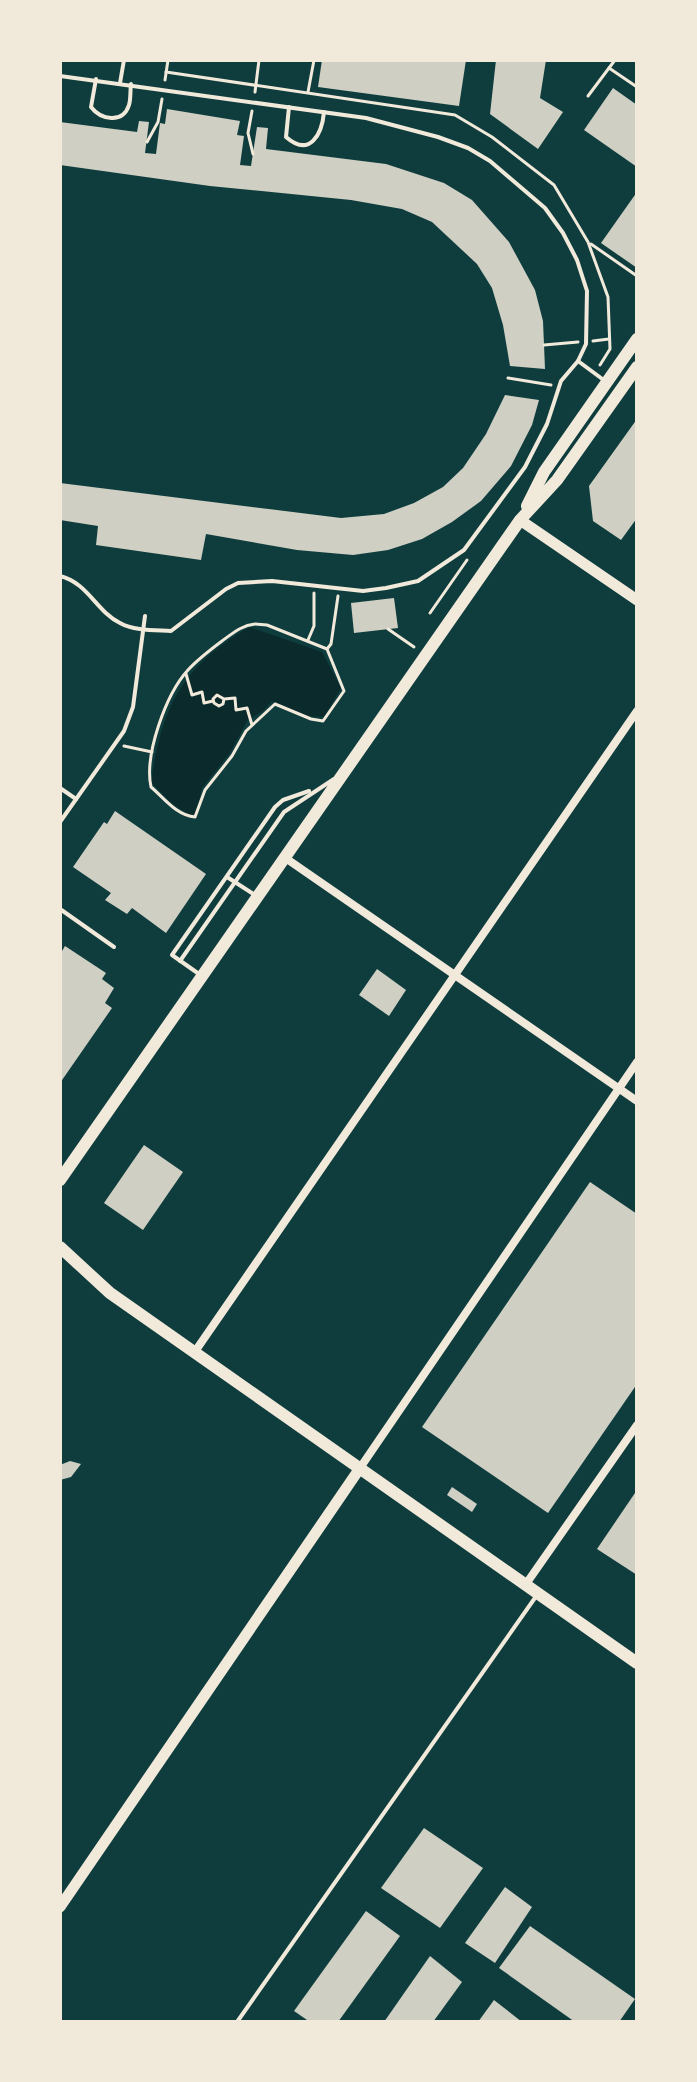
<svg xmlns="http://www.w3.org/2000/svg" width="697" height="2082" font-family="'DM Sans',sans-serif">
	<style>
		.water { fill: #0a2a2b }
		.building { fill: #cfcfc3 }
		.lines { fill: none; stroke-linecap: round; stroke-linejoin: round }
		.path { stroke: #f1e9da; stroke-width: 3 }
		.service { stroke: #f1e9da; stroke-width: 4 }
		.minor { stroke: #f1e9da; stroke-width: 8 }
		.tertiary { stroke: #f1e9da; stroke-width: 11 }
		.secondary { stroke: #f1e9da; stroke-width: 12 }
	</style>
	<rect width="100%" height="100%" fill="#0f3d3e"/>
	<path class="water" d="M 250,627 L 322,652 L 341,688 L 324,717 L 306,716 L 272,701 L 264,710 L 247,721 L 230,753 L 202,788 L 196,813 L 190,815 L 171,803 L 151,782 C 162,708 182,665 250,627 Z"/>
	<g class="building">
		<path d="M 322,60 L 466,60 L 459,106 L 318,87 Z"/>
		<path d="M 496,60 L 546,60 L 540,98 L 563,112 L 538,149 L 490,114 Z"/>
		<path d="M 613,88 L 637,105 L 637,167 L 584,130 Z"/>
		<path d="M 167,109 L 240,121 L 237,135 L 244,136 L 240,165 L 251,166 L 257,127 L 268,128 L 266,149 L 386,164 L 444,183 L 472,200 L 509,242 L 535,290 L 543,321 L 545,369 L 510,366 L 503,325 L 492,288 L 477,264 L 432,222 L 402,209 L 351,200 L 210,186 L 60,165 L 60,122 L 137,132 L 139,121 L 149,122 L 145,153 L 156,154 L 160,123 L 165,124 Z"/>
		<path d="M 637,192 L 637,268 L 601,243 Z"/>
		<path d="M 505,395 L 539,400 L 532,425 L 511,466 L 481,501 L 452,522 L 422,539 L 388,550 L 353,555 L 297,550 L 206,534 L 201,560 L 96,545 L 98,526 L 60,520 L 60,483 L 341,518 L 384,514 L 414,503 L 443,487 L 463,468 L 486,434 Z"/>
		<path d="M 637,419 L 637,485 L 635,488 L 637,518 L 621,540 L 593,521 L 589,486 Z"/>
		<path d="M 394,598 L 398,628 L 354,633 L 351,603 Z"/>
		<path d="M 115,811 L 206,874 L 166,933 L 132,908 L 127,914 L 105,900 L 111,893 L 73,867 L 104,822 L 107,824 Z"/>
		<path d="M 65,946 L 106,973 L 102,979 L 114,988 L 105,1003 L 112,1008 L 60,1083 L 60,950 L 62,951 Z"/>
		<path d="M 377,969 L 406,990 L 389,1016 L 359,995 Z"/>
		<path d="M 144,1145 L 183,1172 L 143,1230 L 104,1203 Z"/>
		<path d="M 590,1182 L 637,1214 L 637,1384 L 548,1513 L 422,1427 Z"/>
		<path d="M 70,1461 L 81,1464 L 71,1477 L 60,1480 L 60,1465 Z"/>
		<path d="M 452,1487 L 477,1504 L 472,1512 L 447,1495 Z"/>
		<path d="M 637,1490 L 637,1575 L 597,1549 Z"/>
		<path d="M 424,1828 L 483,1868 L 440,1928 L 381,1888 Z"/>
		<path d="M 505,1887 L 532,1907 L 495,1963 L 465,1943 Z"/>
		<path d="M 366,1911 L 400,1936 L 338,2022 L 310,2022 L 294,2011 Z"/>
		<path d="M 530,1926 L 635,1999 L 619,2022 L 575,2022 L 499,1968 Z"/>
		<path d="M 430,1956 L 462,1982 L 433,2022 L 384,2022 Z"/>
		<path d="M 494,2000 L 522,2022 L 478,2022 Z"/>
	</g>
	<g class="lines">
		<g class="path">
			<path d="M 609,68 L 637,87"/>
			<path d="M 166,72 L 455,115 L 492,137 L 554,185 L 588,242 L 608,297 L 610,349 L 600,365"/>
			<path d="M 165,80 L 168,60"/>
			<path d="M 255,92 L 259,60"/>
			<path d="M 308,92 L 314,60"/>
			<path d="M 588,96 L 615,60"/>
			<path d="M 252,111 L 248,133 L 253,154"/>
			<path d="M 147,142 L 158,122 L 162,99"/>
			<path d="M 591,244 L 637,276"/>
			<path d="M 593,341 L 609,339"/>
			<path d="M 544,345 L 578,342"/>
			<path d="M 508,378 L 551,385"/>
			<path d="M 430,613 L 467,560"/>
			<path d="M 255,624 L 267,625 L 327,649 L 344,691 L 323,721 L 311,719 L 275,704 L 246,731 L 232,756 L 205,790 L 195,817 C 177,816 164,798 151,787 C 144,755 166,694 188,670 C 198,659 210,650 222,641 C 233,633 242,625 255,624 Z"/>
			<path d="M 388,629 L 414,647"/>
			<path d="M 308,640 L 314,626 L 314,593"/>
			<path d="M 327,649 L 331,644 L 338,596"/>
			<path d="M 186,674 L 192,695 L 202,692 L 204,703 L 213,701"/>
			<path d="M 224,699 L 223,704 L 219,706 L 214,703 L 213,699 L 217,695 L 224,699 L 235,698 L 236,710 L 247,708 L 252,725"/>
			<path d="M 124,746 L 152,752"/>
		</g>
		<g class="service">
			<path d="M 60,76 L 366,118 L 438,137 L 468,148 L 490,161 L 545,208 L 563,233 L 577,260 L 587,291 L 586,344 L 578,361 L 561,381 L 547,424 L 525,467 L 464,550 L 418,581 L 386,588 L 363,591 L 272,581 L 238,583 L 226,589 L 171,631 C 156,630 134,631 120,623 C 96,611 88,583 60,576"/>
			<path d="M 96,79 L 91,107 C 101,120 123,124 129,105 C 131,99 130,91 131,84"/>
			<path d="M 120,83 L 124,60"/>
			<path d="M 289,107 L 286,137 C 310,158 322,134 324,112"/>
			<path d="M 578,361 L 605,381"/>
			<path d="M 60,788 L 76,799"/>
			<path d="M 60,822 L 124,731 L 133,707 L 145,616"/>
			<path d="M 227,877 L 255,895"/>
			<path d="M 60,909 L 114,947"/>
			<path d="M 180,961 L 284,812 L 334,779"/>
			<path d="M 199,974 L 172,955 L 275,807 L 283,800 L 309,791"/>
			<path d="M 237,2022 L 537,1595"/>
		</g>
		<g class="minor">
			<path d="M 284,857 L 637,1101"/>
			<path d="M 194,1353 L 637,711"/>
			<path d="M 360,1468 L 637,1062"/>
			<path d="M 526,1584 L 637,1425"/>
		</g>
		<g class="tertiary">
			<path d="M 520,520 L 637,600"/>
			<path d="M 60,1907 L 360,1468"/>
		</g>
		<g class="secondary">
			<path d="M 527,506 L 544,472 L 637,339"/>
			<path d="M 60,1180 L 520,520 L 557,480 L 637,367"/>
			<path d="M 60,1247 L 110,1293 L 637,1663"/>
		</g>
	</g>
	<rect width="697" height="2082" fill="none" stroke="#f1e9da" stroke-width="124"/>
</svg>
